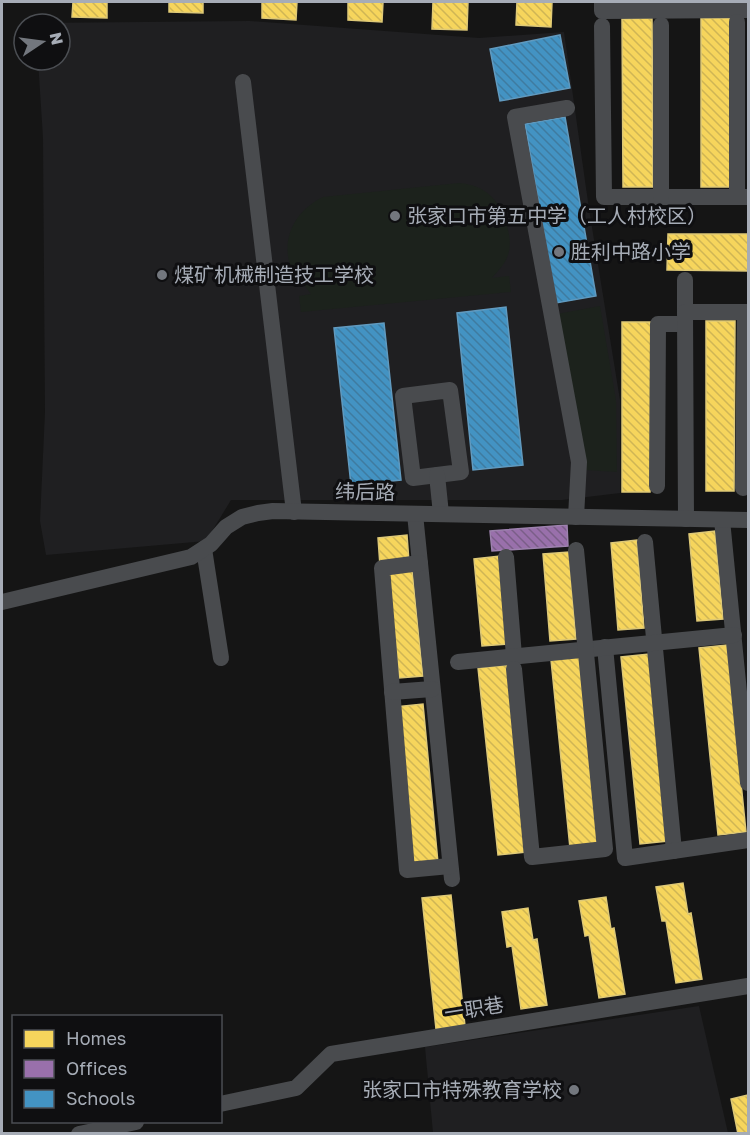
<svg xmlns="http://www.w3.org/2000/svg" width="750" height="1135" font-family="'Golos Text','Noto Sans SC',sans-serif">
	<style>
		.built { fill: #1f1f21 }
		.garden { fill: #1c221c }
		.homes { fill: url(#homes-back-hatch); stroke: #dec977; stroke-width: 1.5 }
		.offices { fill: url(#offices-back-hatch); stroke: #9d82ae; stroke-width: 1.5 }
		.schools { fill: url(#schools-back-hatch); stroke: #619abf; stroke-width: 1.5 }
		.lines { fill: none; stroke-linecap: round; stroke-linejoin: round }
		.minor { stroke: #494b4e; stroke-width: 16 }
		.poi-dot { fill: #73777e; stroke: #0f0f11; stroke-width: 2 }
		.labels { text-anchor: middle; stroke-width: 6; stroke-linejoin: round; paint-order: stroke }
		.poi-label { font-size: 20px; fill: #a6acb6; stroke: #0f0f11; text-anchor: start }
		.street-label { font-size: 20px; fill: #a6acb6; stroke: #0f0f11 }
	</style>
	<defs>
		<pattern id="homes-back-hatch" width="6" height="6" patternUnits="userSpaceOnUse" patternTransform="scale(1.5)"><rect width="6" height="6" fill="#f6d55c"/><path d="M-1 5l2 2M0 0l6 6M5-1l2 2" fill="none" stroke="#cfb555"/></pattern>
		<pattern id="offices-back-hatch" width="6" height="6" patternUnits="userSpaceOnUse" patternTransform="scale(1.5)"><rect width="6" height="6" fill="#9970ab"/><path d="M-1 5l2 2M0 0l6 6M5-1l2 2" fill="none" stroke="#7a5e88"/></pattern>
		<pattern id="schools-back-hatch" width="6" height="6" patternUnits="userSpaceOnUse" patternTransform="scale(1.5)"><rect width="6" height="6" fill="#4393c3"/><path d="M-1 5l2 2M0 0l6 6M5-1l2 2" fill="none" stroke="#3f7ba0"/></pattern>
	</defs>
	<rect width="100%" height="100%" fill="#151515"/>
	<g class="built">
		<path d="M 250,21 L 479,38 L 564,32 L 589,209 L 620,400 L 620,493 L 562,500 L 231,500 L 206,541 L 46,555 L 40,521 L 45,412 L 43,138 L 38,60 L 60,60 L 60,24 L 36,23 Z"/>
		<path d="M 699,1006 L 728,1133 L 433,1133 L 425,1047 Z"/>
	</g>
	<g class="garden">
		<path d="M 459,183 C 486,185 501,201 507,227 C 510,236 511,246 508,255 C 505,264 498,271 492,278 L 509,276 L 511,292 L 301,312 L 299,296 L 311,294 C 305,285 295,278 291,268 C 280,238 296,210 323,197 Z"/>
		<path d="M 600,306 L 616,400 L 617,472 L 584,470 L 557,314 Z"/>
	</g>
	<g class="homes">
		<path d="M 73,2 L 107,2 L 107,18 L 72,17 Z"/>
		<path d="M 169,2 L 203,2 L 203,13 L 169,12 Z"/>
		<path d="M 262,2 L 297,2 L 296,20 L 262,18 Z"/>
		<path d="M 348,2 L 383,2 L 382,22 L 348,20 Z"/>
		<path d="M 433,2 L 468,2 L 467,30 L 432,29 Z"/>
		<path d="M 517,2 L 552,2 L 551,27 L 516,25 Z"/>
		<path d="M 652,18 L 653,187 L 623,187 L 622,19 Z"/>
		<path d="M 701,18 L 731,18 L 732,187 L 701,187 Z"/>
		<path d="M 668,234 L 748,234 L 748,271 L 667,270 Z"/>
		<path d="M 706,321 L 735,321 L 734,491 L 706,491 Z"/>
		<path d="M 622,322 L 651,322 L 650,492 L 622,492 Z"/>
		<path d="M 715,531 L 723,619 L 697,621 L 689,534 Z"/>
		<path d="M 407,535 L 409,562 L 380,566 L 378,538 Z"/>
		<path d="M 637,540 L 644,628 L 618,630 L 611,543 Z"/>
		<path d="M 569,552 L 576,639 L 550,641 L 543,554 Z"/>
		<path d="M 500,556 L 508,644 L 482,646 L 474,559 Z"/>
		<path d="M 412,567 L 423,676 L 399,678 L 388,570 Z"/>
		<path d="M 727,645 L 746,832 L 718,835 L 699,648 Z"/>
		<path d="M 649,654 L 668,841 L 640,844 L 621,657 Z"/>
		<path d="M 579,657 L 598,845 L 570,848 L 551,660 Z"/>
		<path d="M 507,665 L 526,852 L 498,855 L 478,668 Z"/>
		<path d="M 423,704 L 438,863 L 409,866 L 395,707 Z"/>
		<path d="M 683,883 L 688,914 L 691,913 L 702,979 L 676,983 L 666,921 L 662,921 L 656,887 Z"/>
		<path d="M 451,895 L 465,1026 L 436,1029 L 422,898 Z"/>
		<path d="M 606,897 L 611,929 L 614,928 L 625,994 L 599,998 L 589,935 L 585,936 L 579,901 Z"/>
		<path d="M 528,908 L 533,940 L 537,939 L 547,1005 L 521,1009 L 512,946 L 507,947 L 502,912 Z"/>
		<path d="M 748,1095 L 748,1134 L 738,1134 L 731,1099 Z"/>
	</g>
	<path class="offices" d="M 567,525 L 568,546 L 492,551 L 490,531 Z"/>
	<g class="schools">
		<path d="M 560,35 L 570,88 L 500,101 L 490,49 Z"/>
		<path d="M 565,117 L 596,296 L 556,303 L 525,124 Z"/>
		<path d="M 506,307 L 523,465 L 473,470 L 457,313 Z"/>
		<path d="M 384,323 L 401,480 L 351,485 L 334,328 Z"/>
	</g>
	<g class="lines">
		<g class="minor">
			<path d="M 602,2 L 602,11 L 748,10"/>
			<path d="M 737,22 L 737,197"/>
			<path d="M 602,26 L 604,197 L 748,197"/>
			<path d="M 243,82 L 294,512"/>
			<path d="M 567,108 L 515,117 L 579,462 L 576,517"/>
			<path d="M 661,197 L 661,25"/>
			<path d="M 685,280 L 685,312"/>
			<path d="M 450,390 L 461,472 L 413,478 L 403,396 Z"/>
			<path d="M 437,475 L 441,514"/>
			<path d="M 657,486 L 658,324 L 685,324"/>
			<path d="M 743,488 L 745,312"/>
			<path d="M 415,514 L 452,879"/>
			<path d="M 686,519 L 685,312 L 748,312"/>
			<path d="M 722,520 L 748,783"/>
			<path d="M 645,542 L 674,851"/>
			<path d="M 204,549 L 221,658"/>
			<path d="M 506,557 L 514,656"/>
			<path d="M 420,563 L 382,568 L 407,870 L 450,866"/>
			<path d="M 2,602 L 191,557 L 211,544 L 226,527 L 242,517 L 258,513 L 273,511 L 748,520"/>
			<path d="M 605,647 L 625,858 L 748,840"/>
			<path d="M 458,662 L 734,635"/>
			<path d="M 514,669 L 532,857 L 605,849 L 576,550"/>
			<path d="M 392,692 L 432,689"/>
			<path d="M 220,1104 L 296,1088 L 331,1054 L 748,986"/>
			<path d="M 79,1134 L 136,1122"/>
		</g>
	</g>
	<g class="poi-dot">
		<circle cx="395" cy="216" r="6"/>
		<circle cx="559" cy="252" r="6"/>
		<circle cx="162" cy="275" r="6"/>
		<circle cx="574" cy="1090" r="6"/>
	</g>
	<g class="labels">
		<g class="poi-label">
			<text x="407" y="223">张家口市第五中学（工人村校区）</text>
			<text x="571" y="259">胜利中路小学</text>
			<text x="174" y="282">煤矿机械制造技工学校</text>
			<text x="562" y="1097" text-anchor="end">张家口市特殊教育学校</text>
		</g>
		<g class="street-label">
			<text transform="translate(365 492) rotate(1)" y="7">纬后路</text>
			<text transform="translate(474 1009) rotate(-9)" y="7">一职巷</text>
		</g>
	</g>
	<rect width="750" height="1135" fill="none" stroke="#a6acb6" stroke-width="6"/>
	<rect x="12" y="1015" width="210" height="108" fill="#0f0f11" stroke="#4b4e53" stroke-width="1.5"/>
	<rect x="24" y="1030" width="30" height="18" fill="#f6d55c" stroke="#4b4e53" stroke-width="1.5"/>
	<text x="66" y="1045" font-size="18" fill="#a6acb6">Homes</text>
	<rect x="24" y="1060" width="30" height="18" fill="#9970ab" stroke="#4b4e53" stroke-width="1.5"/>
	<text x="66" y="1075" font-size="18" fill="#a6acb6">Offices</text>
	<rect x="24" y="1090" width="30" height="18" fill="#4393c3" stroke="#4b4e53" stroke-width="1.5"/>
	<text x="66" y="1105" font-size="18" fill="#a6acb6">Schools</text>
	<g transform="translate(42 42) rotate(77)"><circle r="28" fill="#0f0f11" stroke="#4b4e53" stroke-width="1.5"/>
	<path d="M0-4.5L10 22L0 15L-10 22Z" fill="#73777e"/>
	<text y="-9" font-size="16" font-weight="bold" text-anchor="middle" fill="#a6acb6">N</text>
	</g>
</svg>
